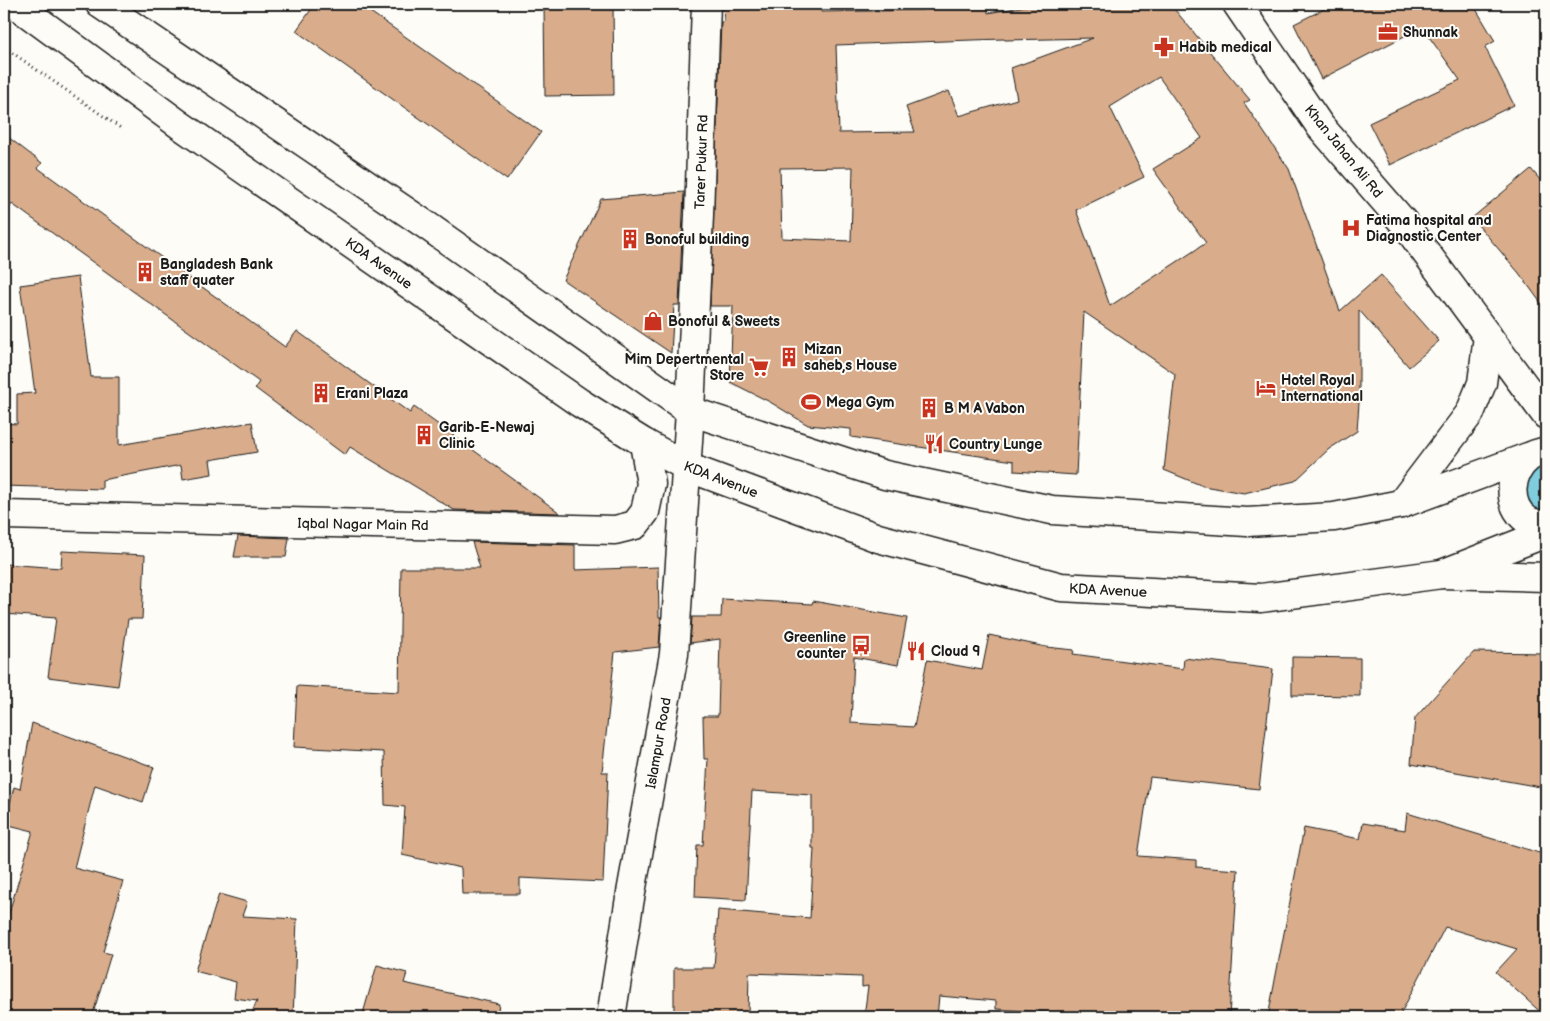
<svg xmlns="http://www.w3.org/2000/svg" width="1550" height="1021" font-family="'Balsamiq Sans',sans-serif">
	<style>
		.water { fill: #80cdde; stroke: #588690 }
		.building { fill: #d9ad8b; stroke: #1c1c1c; fill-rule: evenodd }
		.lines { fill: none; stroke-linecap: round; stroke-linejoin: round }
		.minor-casing { stroke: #1c1c1c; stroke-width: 31 }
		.secondary-casing { stroke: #1c1c1c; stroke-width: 31 }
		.trunk-casing { stroke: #1c1c1c; stroke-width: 31 }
		.path { stroke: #1c1c1c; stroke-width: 3; stroke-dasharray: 1 4; stroke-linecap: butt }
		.minor { stroke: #fdfcf7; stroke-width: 28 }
		.secondary { stroke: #fdfcf7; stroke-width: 28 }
		.trunk { stroke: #fdfcf7; stroke-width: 28 }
		.labels { text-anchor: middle; stroke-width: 4; stroke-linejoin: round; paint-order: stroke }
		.poi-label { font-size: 14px; font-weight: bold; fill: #1c1c1c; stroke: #fdfcf7; text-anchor: start }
		.street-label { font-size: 14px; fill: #1c1c1c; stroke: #fdfcf7 }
	</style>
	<rect width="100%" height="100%" fill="#fdfcf7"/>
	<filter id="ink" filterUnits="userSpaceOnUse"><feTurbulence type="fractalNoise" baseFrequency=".02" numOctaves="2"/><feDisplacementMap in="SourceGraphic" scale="10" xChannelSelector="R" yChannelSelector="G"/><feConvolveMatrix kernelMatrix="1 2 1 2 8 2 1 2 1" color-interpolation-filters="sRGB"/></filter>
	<g filter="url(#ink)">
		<path class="water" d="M 1546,464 L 1546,513 C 1527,508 1527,503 1524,484 L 1534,469 Z"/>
		<g class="building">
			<path d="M 315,4 L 359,4 L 541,132 L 507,180 L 296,31 Z"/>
			<path d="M 544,4 L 613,4 L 614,95 L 545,96 Z"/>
			<path d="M 723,4 L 821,4 L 821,12 L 923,10 L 923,8 L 988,6 L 988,13 L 1037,4 L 1170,4 L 1250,100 L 1244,103 L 1289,169 L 1340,311 L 1381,275 L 1439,341 L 1409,367 L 1359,310 L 1359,403 L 1357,431 L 1329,449 L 1295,481 L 1244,493 L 1203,486 L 1164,470 L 1175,374 L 1084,312 L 1076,475 L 1014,471 L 1014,461 L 851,437 L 851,429 L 808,425 L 770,402 L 730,382 L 733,306 L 710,306 L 721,22 L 724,22 ZM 1093,38 L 1011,68 L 1017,99 L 959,116 L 949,91 L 906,107 L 915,132 L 839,133 L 836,45 L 972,40 L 1004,39 L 1005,40 ZM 1159,77 L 1202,138 L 1153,169 L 1206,243 L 1110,306 L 1076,210 L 1144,177 L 1110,107 ZM 853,167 L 851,241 L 782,238 L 780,168 Z"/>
			<path d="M 1334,4 L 1473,4 L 1495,41 L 1485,47 L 1514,105 L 1390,165 L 1369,123 L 1460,80 L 1422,27 L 1321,79 L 1294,24 Z"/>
			<path d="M 4,134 L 42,163 L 38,168 L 285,347 L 297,331 L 410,413 L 414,407 L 560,513 L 454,510 L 350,447 L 345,455 L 255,388 L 259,382 L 12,204 L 4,215 Z"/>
			<path d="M 1531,169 L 1546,187 L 1546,310 L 1519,273 L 1472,218 Z"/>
			<path d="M 684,192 L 679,305 L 674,305 L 671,353 L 563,280 L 601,199 Z"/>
			<path d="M 78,277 L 91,377 L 119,377 L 119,445 L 252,422 L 257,452 L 210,460 L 212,474 L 183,479 L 181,465 L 102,480 L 102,489 L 4,486 L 4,423 L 17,424 L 17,394 L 35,393 L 20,285 Z"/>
			<path d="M 238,536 L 289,538 L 286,557 L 234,557 Z"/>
			<path d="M 472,542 L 575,545 L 575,570 L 658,567 L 659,617 L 661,617 L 659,647 L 615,652 L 602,772 L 608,772 L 603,882 L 520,878 L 520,894 L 462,894 L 461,868 L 402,855 L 405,807 L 385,805 L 384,752 L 294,747 L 297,686 L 399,692 L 401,568 L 480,568 Z"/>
			<path d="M 62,551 L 145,555 L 142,619 L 128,619 L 118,686 L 48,677 L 56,618 L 4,614 L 4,564 L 61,568 Z"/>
			<path d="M 722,599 L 812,604 L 813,601 L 907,618 L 898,665 L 854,657 L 851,723 L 914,727 L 927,660 L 982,670 L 989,635 L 1046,647 L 1074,650 L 1073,654 L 1183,669 L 1184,658 L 1273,669 L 1259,789 L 1150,777 L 1138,856 L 1196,860 L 1196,867 L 1238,870 L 1229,1017 L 1076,1017 L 1076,1014 L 996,1009 L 996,1001 L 939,996 L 937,1017 L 864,1017 L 868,986 L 862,987 L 862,977 L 749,973 L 748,1017 L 674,1017 L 674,968 L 714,968 L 718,910 L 810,918 L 814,848 L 812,848 L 812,795 L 752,791 L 746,900 L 695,897 L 697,845 L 703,845 L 708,759 L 704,759 L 703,716 L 718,716 L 720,639 L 690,643 L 692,617 L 721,617 Z"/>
			<path d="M 1474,652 L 1546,653 L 1546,788 L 1411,764 L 1415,718 Z"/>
			<path d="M 1292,657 L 1360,658 L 1360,696 L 1292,695 Z"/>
			<path d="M 32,723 L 154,767 L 143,802 L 95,785 L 74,868 L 123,881 L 103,952 L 111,954 L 92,1017 L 4,1017 L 4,930 L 33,831 L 5,824 L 14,787 L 20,789 Z"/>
			<path d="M 1407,813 L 1546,855 L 1546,1017 L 1496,972 L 1517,949 L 1445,927 L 1399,1017 L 1268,1017 L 1304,828 L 1360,839 L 1363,823 L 1405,830 Z"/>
			<path d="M 219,894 L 247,902 L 242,916 L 297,919 L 293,1017 L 250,1017 L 257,1001 L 234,998 L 236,982 L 195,971 Z"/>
			<path d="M 377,965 L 407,973 L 404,983 L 499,1004 L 497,1017 L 362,1017 Z"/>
		</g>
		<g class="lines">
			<defs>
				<g id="minor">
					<path d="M 4,515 L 615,530 L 635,525 L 645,512 L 651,484 L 644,443"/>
					<path d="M 611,1017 L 629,904 L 674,654 L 690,411 L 699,215 L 706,4"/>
				</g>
				<g id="secondary">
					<path d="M 15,4 L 180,125 L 580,403 L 644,443 L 687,467 L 878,538 L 1061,587 L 1261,598 L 1442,574 L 1546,533"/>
					<path d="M 100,4 L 429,227 L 690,411 L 885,475 L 1052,510 L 1247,522 L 1334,517 L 1401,504 L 1528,457"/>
				</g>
				<g id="trunk">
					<path d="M 1237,4 L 1320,126 L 1404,223 L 1546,415"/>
					<path d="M 1546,451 C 1541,453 1532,454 1528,458 C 1509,473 1506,505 1527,520 C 1532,523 1541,525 1546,526"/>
					<path d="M 1401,504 L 1470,413 L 1482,383 L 1488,336"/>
					<path d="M 1442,574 L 1546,577"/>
				</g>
			</defs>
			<use href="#minor" class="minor-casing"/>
			<use href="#secondary" class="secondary-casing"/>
			<use href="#trunk" class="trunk-casing"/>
			<path class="path" d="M 4,47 L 122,129"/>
			<use href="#minor" class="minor"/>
			<use href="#secondary" class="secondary"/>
			<use href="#trunk" class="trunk"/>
		</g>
	</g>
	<defs>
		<symbol id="office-bare" viewBox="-9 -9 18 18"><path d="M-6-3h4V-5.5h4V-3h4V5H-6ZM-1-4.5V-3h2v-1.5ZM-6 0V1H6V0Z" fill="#c8321e" stroke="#fdfcf7" stroke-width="2.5" paint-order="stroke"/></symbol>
		<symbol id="pharmacy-bare" viewBox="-9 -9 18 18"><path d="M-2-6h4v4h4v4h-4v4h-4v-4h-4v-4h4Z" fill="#c8321e" stroke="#fdfcf7" stroke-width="2.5" paint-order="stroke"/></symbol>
		<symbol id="hospital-bare" viewBox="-9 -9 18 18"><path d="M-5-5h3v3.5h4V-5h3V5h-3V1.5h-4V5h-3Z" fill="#c8321e" stroke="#fdfcf7" stroke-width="2.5" paint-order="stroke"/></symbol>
		<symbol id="building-bare" viewBox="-9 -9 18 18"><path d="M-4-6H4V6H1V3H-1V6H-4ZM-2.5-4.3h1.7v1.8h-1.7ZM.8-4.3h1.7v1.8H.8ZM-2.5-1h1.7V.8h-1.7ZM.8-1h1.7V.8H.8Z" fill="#c8321e" stroke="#fdfcf7" stroke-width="2.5" paint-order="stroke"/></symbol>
		<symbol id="shop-bare" viewBox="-9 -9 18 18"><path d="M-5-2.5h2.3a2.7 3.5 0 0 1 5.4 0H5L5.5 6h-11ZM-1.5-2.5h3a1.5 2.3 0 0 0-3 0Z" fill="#c8321e" stroke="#fdfcf7" stroke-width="2.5" paint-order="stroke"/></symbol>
		<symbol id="supermarket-bare" viewBox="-9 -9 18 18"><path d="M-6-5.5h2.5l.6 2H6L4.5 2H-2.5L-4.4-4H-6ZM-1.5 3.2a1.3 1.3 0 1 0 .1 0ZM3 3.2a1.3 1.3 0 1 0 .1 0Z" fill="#c8321e" stroke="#fdfcf7" stroke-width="2.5" paint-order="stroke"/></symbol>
		<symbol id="hotel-bare" viewBox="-9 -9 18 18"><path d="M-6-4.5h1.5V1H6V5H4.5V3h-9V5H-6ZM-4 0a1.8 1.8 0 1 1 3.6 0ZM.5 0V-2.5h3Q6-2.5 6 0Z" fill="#c8321e" stroke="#fdfcf7" stroke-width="2.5" paint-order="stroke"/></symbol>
		<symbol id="stadium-bare" viewBox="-9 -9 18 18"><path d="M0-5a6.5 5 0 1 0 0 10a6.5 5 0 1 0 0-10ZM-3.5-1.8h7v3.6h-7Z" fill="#c8321e" stroke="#fdfcf7" stroke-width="2.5" paint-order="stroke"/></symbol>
		<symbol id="restaurant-bare" viewBox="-9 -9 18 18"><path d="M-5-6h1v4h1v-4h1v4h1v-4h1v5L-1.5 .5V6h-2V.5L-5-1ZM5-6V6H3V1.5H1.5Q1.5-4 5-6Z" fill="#c8321e" stroke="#fdfcf7" stroke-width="2.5" paint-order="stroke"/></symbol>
		<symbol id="bus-bare" viewBox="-9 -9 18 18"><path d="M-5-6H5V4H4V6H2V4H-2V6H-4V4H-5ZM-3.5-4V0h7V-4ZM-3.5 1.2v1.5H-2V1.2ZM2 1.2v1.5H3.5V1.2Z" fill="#c8321e" stroke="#fdfcf7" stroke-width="2.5" paint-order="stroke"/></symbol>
	</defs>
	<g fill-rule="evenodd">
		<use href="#office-bare" x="1374" y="18" width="28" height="28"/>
		<use href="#pharmacy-bare" x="1150" y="33" width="28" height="28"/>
		<use href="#hospital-bare" x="1337" y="214" width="28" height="28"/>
		<use href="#building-bare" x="616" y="225" width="28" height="28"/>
		<use href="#building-bare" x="131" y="258" width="28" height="28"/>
		<use href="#shop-bare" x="639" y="307" width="28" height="28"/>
		<use href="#building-bare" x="775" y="343" width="28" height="28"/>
		<use href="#supermarket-bare" x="745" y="353" width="28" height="28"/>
		<use href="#hotel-bare" x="1252" y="374" width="28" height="28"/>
		<use href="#building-bare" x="307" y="379" width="28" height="28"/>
		<use href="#stadium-bare" x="797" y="388" width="28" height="28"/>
		<use href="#building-bare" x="915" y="394" width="28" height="28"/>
		<use href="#building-bare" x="410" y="421" width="28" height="28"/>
		<use href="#restaurant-bare" x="920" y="430" width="28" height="28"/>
		<use href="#bus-bare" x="847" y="631" width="28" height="28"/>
		<use href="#restaurant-bare" x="902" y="637" width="28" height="28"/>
	</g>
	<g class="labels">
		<g class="poi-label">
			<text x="1403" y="37">Shunnak</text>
			<text x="1179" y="52">Habib medical</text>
			<text x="1366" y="225">Fatima hospital and<tspan x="1366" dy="16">Diagnostic Center</tspan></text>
			<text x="645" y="244">Bonoful building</text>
			<text x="160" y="269">Bangladesh Bank<tspan x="160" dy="16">staff quater</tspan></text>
			<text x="668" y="326">Bonoful &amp; Sweets</text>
			<text x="804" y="354">Mizan<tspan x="804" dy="16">saheb,s House</tspan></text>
			<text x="744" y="364" text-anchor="end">Mim Depertmental<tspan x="744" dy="16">Store</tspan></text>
			<text x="1281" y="385">Hotel Royal<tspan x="1281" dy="16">International</tspan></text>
			<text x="336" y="398">Erani Plaza</text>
			<text x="826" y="407">Mega Gym</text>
			<text x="944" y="413">B M A Vabon</text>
			<text x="439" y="432">Garib-E-Newaj<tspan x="439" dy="16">Clinic</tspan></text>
			<text x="949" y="449">Country Lunge</text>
			<text x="846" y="642" text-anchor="end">Greenline<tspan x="846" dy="16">counter</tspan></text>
			<text x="931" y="656">Cloud 9</text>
		</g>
		<g class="street-label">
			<text transform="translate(1344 151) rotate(51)" y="5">Khan Jahan Ali Rd</text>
			<text transform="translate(701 162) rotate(-88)" y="5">Tarer Pukur Rd</text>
			<text transform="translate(379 263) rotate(35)" y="5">KDA Avenue</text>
			<text transform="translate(721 479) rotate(21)" y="5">KDA Avenue</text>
			<text transform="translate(363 524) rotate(1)" y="5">Iqbal Nagar Main Rd</text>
			<text transform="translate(1108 590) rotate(3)" y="5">KDA Avenue</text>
			<text transform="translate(658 743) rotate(-80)" y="5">Islampur Road</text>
		</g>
	</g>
	<rect width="1550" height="1021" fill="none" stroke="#fdfcf7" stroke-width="20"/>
	<rect x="10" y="10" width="1530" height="1001" fill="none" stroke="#1c1c1c" stroke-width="2" filter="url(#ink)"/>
</svg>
